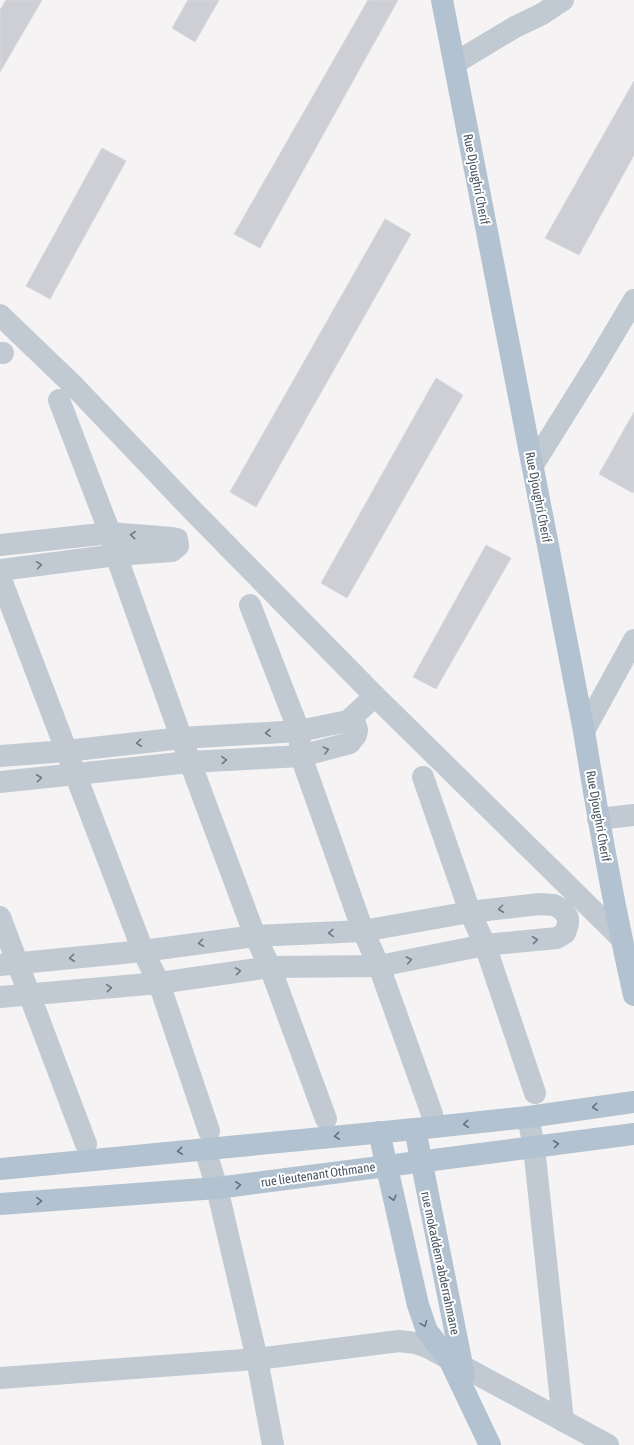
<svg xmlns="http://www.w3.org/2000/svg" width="634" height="1445" font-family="'Asap Condensed',sans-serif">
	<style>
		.building { fill: #cdcfd5; stroke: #d7d9de }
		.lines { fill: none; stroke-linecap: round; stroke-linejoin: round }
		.minor { stroke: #c1cad2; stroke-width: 22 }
		.major { stroke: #b3c2d1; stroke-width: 22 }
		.oneway { stroke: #6e7983 }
		.oneway2 { stroke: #64717d }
		.labels { text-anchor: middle; stroke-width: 4; stroke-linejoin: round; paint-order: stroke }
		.street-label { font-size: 13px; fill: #4a5661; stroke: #fff }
	</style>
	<rect width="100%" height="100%" fill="#f5f3f3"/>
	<g class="building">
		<path d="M 6,0 L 42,0 L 0,72 L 0,10 Z"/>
		<path d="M 188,0 L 219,0 L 195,42 L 172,28 Z"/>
		<path d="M 368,0 L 398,0 L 260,248 L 234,234 Z"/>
		<path d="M 634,81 L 634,155 L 579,255 L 545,238 Z"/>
		<path d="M 102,148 L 126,161 L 50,299 L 26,286 Z"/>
		<path d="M 385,219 L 411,234 L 256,507 L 230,492 Z"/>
		<path d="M 436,378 L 463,395 L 347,598 L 321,583 Z"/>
		<path d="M 634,412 L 634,491 L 633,493 L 599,474 Z"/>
		<path d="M 486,545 L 511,558 L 436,689 L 413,677 Z"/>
	</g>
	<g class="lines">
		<g class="minor">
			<path d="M 455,63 L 515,27 L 542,14 L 563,0"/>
			<path d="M 0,315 L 74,386 L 196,514 L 375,696 L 621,938"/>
			<path d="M 0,353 L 3,353"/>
			<path d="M 59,400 L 110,533 L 116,555 L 190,762 L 255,936 L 270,967 L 326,1119"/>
			<path d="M 533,465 L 596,364 L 634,300"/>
			<path d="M 0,545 L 110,533 L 172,538 L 177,539 L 178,546 L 172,551 L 116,555 L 0,570"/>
			<path d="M 0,577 L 143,951 L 159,983 L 209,1131"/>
			<path d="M 250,605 L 299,731 L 301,756 L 363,931 L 379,966 L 432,1114"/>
			<path d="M 584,731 L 634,640"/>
			<path d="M 0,756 L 66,751 L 182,738 L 299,731 L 348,721 L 375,696"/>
			<path d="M 423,777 L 470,912 L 485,945 L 535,1093"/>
			<path d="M 0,782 L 190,762 L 301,756 L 350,743 L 356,735 L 357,730 L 356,726 L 348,721"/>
			<path d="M 598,819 L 634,815"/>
			<path d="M 0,917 L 86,1144"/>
			<path d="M 0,965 L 143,951 L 255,936 L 363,931 L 470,912 L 539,904 L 554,905 L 563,910 L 568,918 L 568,924 L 565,933 L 557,938 L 485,945 L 379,966 L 270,967 L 159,983 L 0,997"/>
			<path d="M 528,1117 L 534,1147 L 563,1421"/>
			<path d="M 205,1149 L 217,1188 L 257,1359 L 273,1445"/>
			<path d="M 0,1378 L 257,1359 L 399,1341 L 416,1343 L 429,1348 L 608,1445"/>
		</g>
		<g class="major">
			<path d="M 442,0 L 584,731 C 598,819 614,907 634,995"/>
			<path d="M 415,1129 L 464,1375"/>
			<path d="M 379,1132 L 418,1305 L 427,1331 L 449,1359 L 490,1445"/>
			<path d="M 0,1169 L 415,1129 L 528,1117 L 634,1102"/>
			<path d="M 0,1204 L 217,1188 L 634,1134"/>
		</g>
	</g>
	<defs><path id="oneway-chevron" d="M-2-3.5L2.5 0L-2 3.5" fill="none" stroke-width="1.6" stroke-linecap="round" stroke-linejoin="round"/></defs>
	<g class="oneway">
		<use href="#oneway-chevron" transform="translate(133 535) rotate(-175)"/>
		<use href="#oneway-chevron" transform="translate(39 565) rotate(-8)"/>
		<use href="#oneway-chevron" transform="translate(268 733) rotate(176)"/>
		<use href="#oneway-chevron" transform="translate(139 743) rotate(174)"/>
		<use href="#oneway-chevron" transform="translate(326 750) rotate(-15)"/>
		<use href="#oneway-chevron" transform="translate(224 760) rotate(-3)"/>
		<use href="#oneway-chevron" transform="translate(39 778) rotate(-7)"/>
		<use href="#oneway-chevron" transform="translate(501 909) rotate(173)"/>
		<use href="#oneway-chevron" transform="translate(331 933) rotate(178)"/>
		<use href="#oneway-chevron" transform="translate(535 940) rotate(-6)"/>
		<use href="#oneway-chevron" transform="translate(201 943) rotate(173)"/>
		<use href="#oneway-chevron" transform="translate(72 958) rotate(174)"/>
		<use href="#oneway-chevron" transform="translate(409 960) rotate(-11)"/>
		<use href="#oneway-chevron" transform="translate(238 971) rotate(-9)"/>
		<use href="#oneway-chevron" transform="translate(109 988) rotate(-5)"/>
	</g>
	<g class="oneway2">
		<use href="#oneway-chevron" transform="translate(595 1107) rotate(172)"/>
		<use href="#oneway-chevron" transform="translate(466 1124) rotate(174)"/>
		<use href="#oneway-chevron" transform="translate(337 1136) rotate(174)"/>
		<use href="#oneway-chevron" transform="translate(556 1144) rotate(-7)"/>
		<use href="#oneway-chevron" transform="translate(180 1151) rotate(174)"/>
		<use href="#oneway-chevron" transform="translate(238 1185) rotate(-8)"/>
		<use href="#oneway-chevron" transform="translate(393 1198) rotate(77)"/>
		<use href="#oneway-chevron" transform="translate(39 1201) rotate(-4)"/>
		<use href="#oneway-chevron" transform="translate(424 1324) rotate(69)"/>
	</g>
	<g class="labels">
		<g class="street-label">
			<text transform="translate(477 179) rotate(79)" y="5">Rue Djoughri Cherif</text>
			<text transform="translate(539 497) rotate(79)" y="5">Rue Djoughri Cherif</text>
			<text transform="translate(599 816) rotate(80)" y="5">Rue Djoughri Cherif</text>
			<text transform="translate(318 1174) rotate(-8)" y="5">rue lieutenant Othmane</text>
			<text transform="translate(441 1263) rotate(78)" y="5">rue mokaddem abderrahmane</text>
		</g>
	</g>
</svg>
